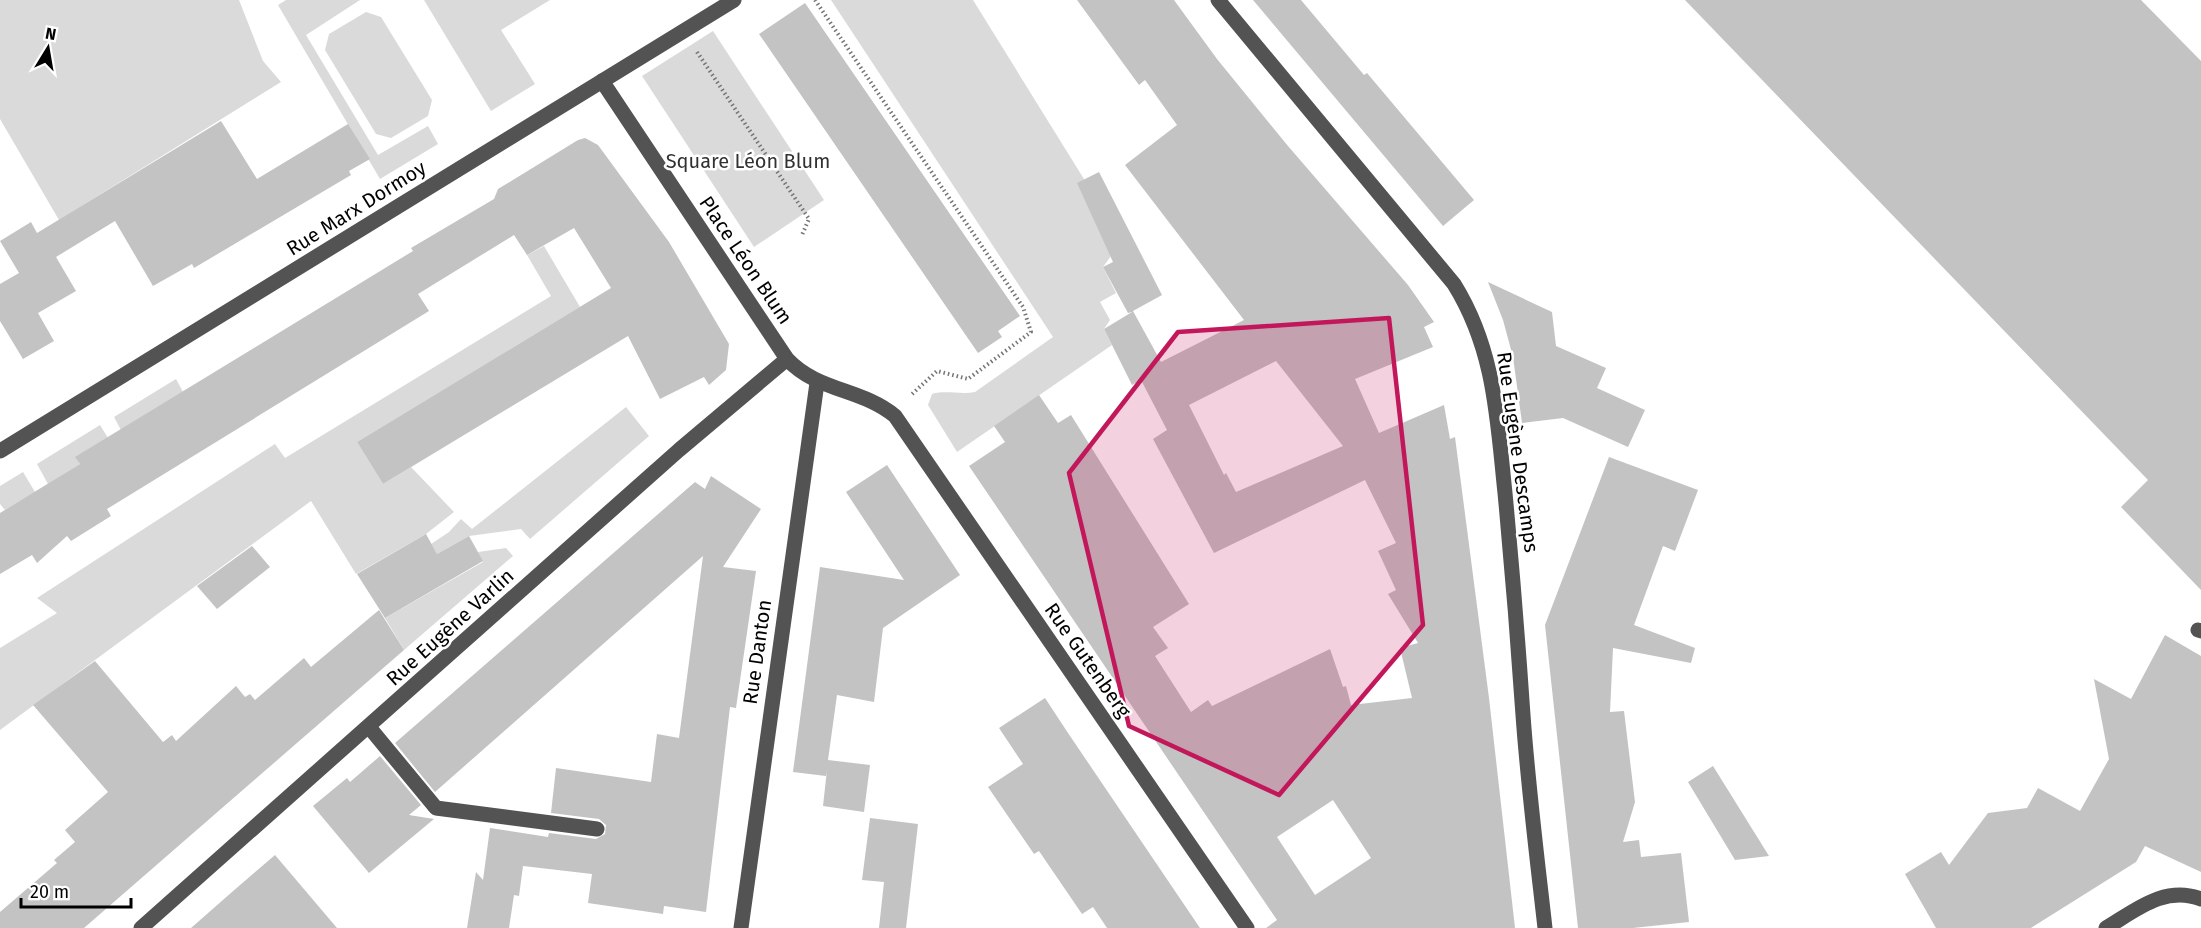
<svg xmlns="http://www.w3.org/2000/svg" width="2201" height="928" font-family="'Fira Sans',sans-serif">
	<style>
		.green { fill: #dadada }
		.building { fill: #c3c3c3; fill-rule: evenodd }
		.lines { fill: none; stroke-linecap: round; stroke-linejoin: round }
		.path { stroke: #757575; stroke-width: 4; stroke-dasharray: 1.5 3; stroke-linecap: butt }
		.minor { stroke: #535353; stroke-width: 15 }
		.marked { fill: #c2185b; fill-opacity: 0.2; stroke: #c2185b; stroke-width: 4.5; stroke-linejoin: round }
		.labels { text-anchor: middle; stroke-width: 5; stroke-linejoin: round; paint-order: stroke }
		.park-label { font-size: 20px; fill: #313131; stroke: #fff }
		.street-label { font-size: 20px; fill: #000; stroke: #fff }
	</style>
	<rect width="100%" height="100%" fill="#fff"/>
	<g class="green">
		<path d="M 0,0 L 239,0 L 263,61 L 281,82 L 59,220 L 0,119 Z"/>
		<path d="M 286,0 L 360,0 L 306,35 L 378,155 L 428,126 L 438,144 L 380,179 L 278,5 Z"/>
		<path d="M 424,0 L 550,0 L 501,30 L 535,84 L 491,111 Z"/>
		<path d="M 831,0 L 973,0 L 1092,192 L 1111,256 L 1103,267 L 1116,293 L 1100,302 L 1110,320 L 1104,329 L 1112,345 L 957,452 L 928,405 L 932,394 C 947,390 960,395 975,392 L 1053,337 Z"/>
		<path d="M 366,12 L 381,17 L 432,100 L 428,116 L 391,138 L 376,134 L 325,50 L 329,34 Z"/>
		<path d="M 713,31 L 824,200 L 754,247 L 642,76 Z"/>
		<path d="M 544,246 L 580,307 L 357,442 L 383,484 L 411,467 L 454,512 L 426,534 L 356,574 L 311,501 L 0,730 L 0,648 L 57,613 L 37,598 L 275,444 L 285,458 L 551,296 L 527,255 Z"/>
		<path d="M 176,379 L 183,392 L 121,430 L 114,417 Z"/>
		<path d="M 626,407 L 649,436 L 530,539 L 521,529 L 469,536 L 437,554 L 431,544 L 449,532 L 461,519 L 472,529 Z"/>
		<path d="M 100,425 L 108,438 L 76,458 L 80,464 L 48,484 L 37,464 Z"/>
		<path d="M 23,472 L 35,492 L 5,510 L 0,504 L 0,486 Z"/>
		<path d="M 506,548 L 513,556 L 404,650 L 385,618 L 483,562 L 478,552 Z"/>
	</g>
	<g class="building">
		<path d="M 1077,0 L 1174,0 L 1217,59 L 1288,146 L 1408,285 L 1434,322 L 1424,327 L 1433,347 L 1355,379 L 1379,433 L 1444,405 L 1450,439 L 1455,437 L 1489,698 L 1515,928 L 1266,928 L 1277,920 L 969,466 L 1005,442 L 994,426 L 1039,395 L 1058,423 L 1071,415 L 1189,604 L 1153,627 L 1168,648 L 1155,656 L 1191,712 L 1208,700 L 1212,706 L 1330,649 L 1343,687 L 1346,686 L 1351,705 L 1412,698 L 1400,648 L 1418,643 L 1388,594 L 1396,590 L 1378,551 L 1396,543 L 1365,480 L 1214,553 L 1153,439 L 1167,430 L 1141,380 L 1132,385 L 1104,329 L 1132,312 L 1128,313 L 1103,267 L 1113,262 L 1077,183 L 1099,172 L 1162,295 L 1133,311 L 1161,362 L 1244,320 L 1125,165 L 1177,125 L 1145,80 L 1139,85 ZM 1276,361 L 1343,446 L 1236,492 L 1226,473 L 1224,475 L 1189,405 ZM 1333,800 L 1371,858 L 1315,895 L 1277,837 Z"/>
		<path d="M 1253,0 L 1301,0 L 1364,75 L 1367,73 L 1474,200 L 1443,226 Z"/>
		<path d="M 1685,0 L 2141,0 L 2201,61 L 2201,590 L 2121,507 L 2148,480 Z"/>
		<path d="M 805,3 L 1020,316 L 998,331 L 1002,337 L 978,353 L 759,34 Z"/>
		<path d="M 221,121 L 257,179 L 348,124 L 370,159 L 349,171 L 351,175 L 194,268 L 192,264 L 153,286 L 115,221 L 56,257 L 76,291 L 38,313 L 54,341 L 23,359 L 0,321 L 0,284 L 19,273 L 0,241 L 31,222 L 37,233 Z"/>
		<path d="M 585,138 L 598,145 L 669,242 L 729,344 L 726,370 L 709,385 L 704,377 L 660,399 L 628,336 L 383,484 L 357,442 L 611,288 L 574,228 L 527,255 L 514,235 L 418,294 L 429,311 L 107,509 L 111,516 L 71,541 L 67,536 L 37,563 L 32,555 L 0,574 L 0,513 L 80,464 L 75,457 L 413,251 L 411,248 L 494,199 L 498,189 L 578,140 Z"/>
		<path d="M 1488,282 L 1552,312 L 1556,346 L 1606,368 L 1597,388 L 1645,410 L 1628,447 L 1563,418 L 1522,423 L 1513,357 L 1503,320 Z"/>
		<path d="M 1609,457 L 1698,490 L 1675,551 L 1663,546 L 1634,625 L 1695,648 L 1691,663 L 1613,648 L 1610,712 L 1624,711 L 1635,802 L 1623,842 L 1639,840 L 1641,857 L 1681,853 L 1689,922 L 1633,928 L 1578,928 L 1545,625 Z"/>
		<path d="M 887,465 L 960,575 L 883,628 L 874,702 L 837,695 L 828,760 L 870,765 L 864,812 L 823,806 L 827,770 L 826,776 L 793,772 L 820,567 L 904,580 L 846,492 Z"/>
		<path d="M 711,476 L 761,509 L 723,567 L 756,571 L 736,708 L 730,707 L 706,912 L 664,906 L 663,914 L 588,903 L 592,874 L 523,866 L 519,896 L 514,895 L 509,928 L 467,928 L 476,872 L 483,880 L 490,828 L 548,837 L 549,833 L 596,839 L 605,834 L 606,825 L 599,819 L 551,813 L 556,768 L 651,782 L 657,734 L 679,738 L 703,556 L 435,792 L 395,743 L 695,482 L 705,489 Z"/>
		<path d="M 426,534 L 437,554 L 469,536 L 483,561 L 385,618 L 357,574 Z"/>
		<path d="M 252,546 L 270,567 L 217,609 L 197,586 Z"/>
		<path d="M 379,610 L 404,650 L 84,928 L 0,928 L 0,912 L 57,863 L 54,860 L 75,842 L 65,830 L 108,792 L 33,705 L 95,661 L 163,742 L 172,735 L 176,741 L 236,686 L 245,697 L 250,694 L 255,700 L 304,658 L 311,667 Z"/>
		<path d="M 2165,635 L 2201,656 L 2201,872 L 2145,846 L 2136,862 L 2031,928 L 1936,928 L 1905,874 L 1941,852 L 1949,865 L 1988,813 L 2027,808 L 2038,788 L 2080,811 L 2109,759 L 2094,679 L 2131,699 Z"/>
		<path d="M 1045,698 L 1068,733 L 1200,928 L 1107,928 L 1093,907 L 1082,914 L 1039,851 L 1034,854 L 988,787 L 1023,764 L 999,728 Z"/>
		<path d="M 380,756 L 421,805 L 409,815 L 434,819 L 369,873 L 313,806 L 347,778 L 350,782 Z"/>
		<path d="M 1713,766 L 1769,856 L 1735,860 L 1688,782 Z"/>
		<path d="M 870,818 L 918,824 L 906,928 L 879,928 L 884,882 L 862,880 Z"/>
		<path d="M 275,855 L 337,928 L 191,928 L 232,892 Z"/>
	</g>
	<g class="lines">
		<g class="path">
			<path d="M 815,0 L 1023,307 L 1031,332 L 968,379 L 937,371 L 911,395"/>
			<path d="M 697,52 L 809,219 L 802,235"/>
		</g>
		<g class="minor">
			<path d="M 1218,0 L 1454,284 C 1495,350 1497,418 1505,493 C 1512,567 1518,641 1523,715 C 1528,786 1537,857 1545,928"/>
			<path d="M 602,81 L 787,359 C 818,392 861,388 895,416 L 1247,928"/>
			<path d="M 0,451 L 734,0"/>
			<path d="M 2198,630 L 2201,631"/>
			<path d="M 369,727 L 436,808 L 597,829"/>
			<path d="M 141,928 L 679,450 L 787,359"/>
			<path d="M 741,928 L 817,383"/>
			<path d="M 2106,928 C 2136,910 2165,885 2201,899"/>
		</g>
	</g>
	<path class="marked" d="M 1389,318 L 1423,625 L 1279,795 L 1129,726 L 1069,473 L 1178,332 Z"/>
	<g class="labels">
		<g class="park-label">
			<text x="748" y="168">Square Léon Blum</text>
		</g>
		<g class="street-label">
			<text transform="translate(356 208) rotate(-32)" y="7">Rue Marx Dormoy</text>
			<text transform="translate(746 260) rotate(56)" y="7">Place Léon Blum</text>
			<text transform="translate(1518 452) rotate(82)" y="7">Rue Eugène Descamps</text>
			<text transform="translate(450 627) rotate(-42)" y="7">Rue Eugène Varlin</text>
			<text transform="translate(757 652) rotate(-82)" y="7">Rue Danton</text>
			<text transform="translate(1088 660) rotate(55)" y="7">Rue Gutenberg</text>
		</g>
	</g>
	<g transform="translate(48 48) rotate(11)" stroke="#ffffff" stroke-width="4.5" paint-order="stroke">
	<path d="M0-4.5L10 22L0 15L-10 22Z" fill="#000000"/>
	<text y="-9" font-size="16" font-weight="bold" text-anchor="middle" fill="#000000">N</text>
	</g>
	<path d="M21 898v9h110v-9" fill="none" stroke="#000000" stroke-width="3"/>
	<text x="30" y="898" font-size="18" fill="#000000" stroke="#ffffff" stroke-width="4.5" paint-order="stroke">20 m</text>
</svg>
